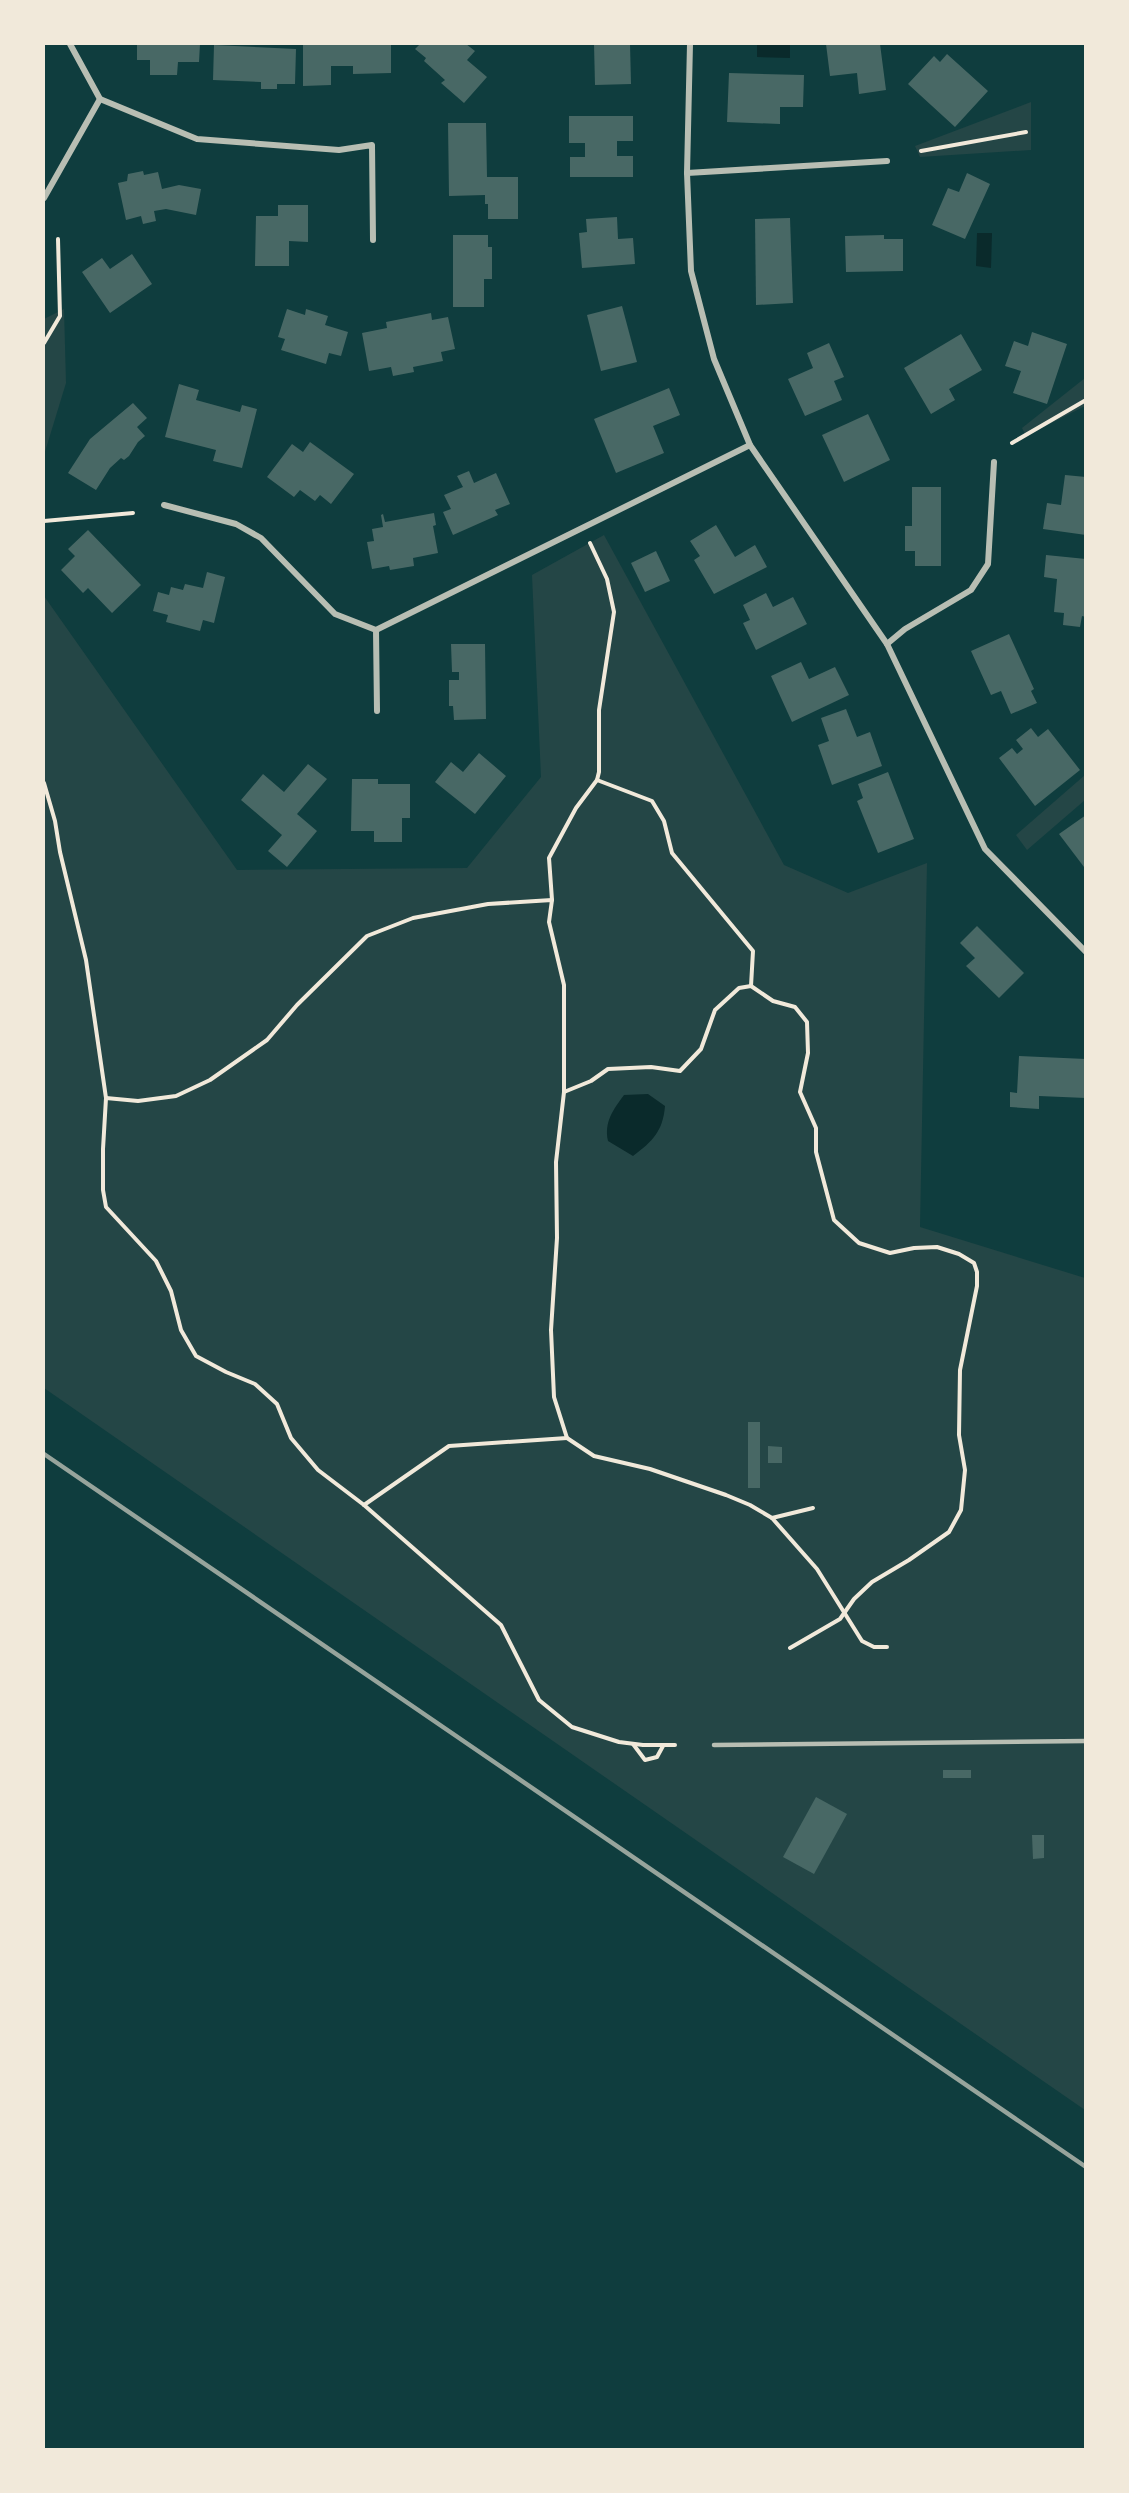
<svg xmlns="http://www.w3.org/2000/svg" width="1129" height="2493" font-family="Literata,serif">
	<style>
		.green { fill: #244646 }
		.water { fill: #0a2a2b }
		.building { fill: #486865 }
		.lines { fill: none; stroke-linecap: round; stroke-linejoin: round }
		.path { stroke: #f1e9da; stroke-width: 4 }
		.service { stroke: #b8beb3; stroke-width: 4.5 }
		.minor { stroke: #b8beb3; stroke-width: 6 }
		.rail { stroke: #97a49c; stroke-width: 4.5 }
	</style>
	<rect width="100%" height="100%" fill="#0f3d3e"/>
	<g class="green">
		<path d="M 1031,102 L 1031,150 L 920,157 L 915,146 Z"/>
		<path d="M 64,309 L 66,383 L 44,455 L 44,319 Z"/>
		<path d="M 1085,378 L 1085,406 L 1026,436 L 1022,428 Z"/>
		<path d="M 604,535 L 784,865 L 848,893 L 927,863 L 920,1227 L 1085,1278 L 1085,2110 L 44,1388 L 44,596 L 237,870 L 467,868 L 541,777 L 532,575 Z"/>
		<path d="M 1085,775 L 1085,800 L 1027,850 L 1016,835 Z"/>
	</g>
	<g class="water">
		<path d="M 757,44 L 790,44 L 790,58 L 757,57 Z"/>
		<path d="M 977,233 L 992,233 L 991,268 L 976,266 Z"/>
		<path d="M 648,1094 L 665,1106 C 663,1131 653,1141 633,1156 L 608,1141 C 604,1122 613,1110 624,1095 Z"/>
	</g>
	<g class="building">
		<path d="M 137,44 L 200,44 L 199,62 L 178,62 L 177,75 L 150,75 L 150,60 L 137,60 Z"/>
		<path d="M 303,44 L 391,44 L 391,73 L 353,74 L 353,66 L 331,66 L 331,85 L 303,86 Z"/>
		<path d="M 420,44 L 466,44 L 475,51 L 467,60 L 487,77 L 464,103 L 441,83 L 445,80 L 424,61 L 426,58 L 415,49 Z"/>
		<path d="M 594,44 L 630,44 L 631,84 L 595,85 Z"/>
		<path d="M 826,44 L 880,44 L 886,90 L 859,94 L 857,73 L 830,76 Z"/>
		<path d="M 214,45 L 296,49 L 295,84 L 277,84 L 277,89 L 261,89 L 261,82 L 213,80 Z"/>
		<path d="M 947,54 L 988,91 L 955,127 L 908,84 L 934,56 L 940,62 Z"/>
		<path d="M 729,73 L 804,75 L 803,107 L 780,107 L 780,124 L 727,122 Z"/>
		<path d="M 569,116 L 633,116 L 633,141 L 617,141 L 617,156 L 633,156 L 633,177 L 570,177 L 570,157 L 585,157 L 585,143 L 569,143 Z"/>
		<path d="M 448,123 L 486,123 L 487,177 L 518,177 L 518,219 L 488,219 L 488,204 L 485,204 L 485,195 L 449,196 Z"/>
		<path d="M 143,171 L 144,175 L 158,172 L 162,189 L 179,185 L 201,189 L 196,215 L 166,209 L 154,211 L 156,221 L 143,224 L 141,216 L 126,220 L 118,183 L 127,181 L 128,174 Z"/>
		<path d="M 967,173 L 990,184 L 965,239 L 932,225 L 948,188 L 959,192 Z"/>
		<path d="M 278,205 L 308,205 L 308,242 L 289,241 L 289,266 L 255,266 L 256,216 L 278,216 Z"/>
		<path d="M 617,217 L 618,239 L 633,238 L 635,264 L 582,268 L 579,233 L 587,232 L 586,219 Z"/>
		<path d="M 790,218 L 793,303 L 756,305 L 755,219 Z"/>
		<path d="M 453,235 L 488,235 L 488,247 L 492,247 L 492,279 L 484,279 L 484,307 L 453,307 Z"/>
		<path d="M 884,235 L 884,239 L 903,239 L 903,271 L 846,272 L 845,236 Z"/>
		<path d="M 132,254 L 152,284 L 110,313 L 82,272 L 102,258 L 110,269 Z"/>
		<path d="M 622,306 L 637,362 L 601,371 L 587,315 Z"/>
		<path d="M 287,309 L 305,315 L 306,309 L 328,316 L 325,325 L 348,332 L 341,356 L 329,353 L 326,364 L 281,350 L 285,339 L 278,337 Z"/>
		<path d="M 431,313 L 432,320 L 448,317 L 455,349 L 441,352 L 443,361 L 413,367 L 414,372 L 393,376 L 391,367 L 369,371 L 362,333 L 387,328 L 386,322 Z"/>
		<path d="M 1032,332 L 1067,344 L 1047,404 L 1013,393 L 1021,371 L 1005,366 L 1014,341 L 1028,346 Z"/>
		<path d="M 961,334 L 982,370 L 949,389 L 955,400 L 931,414 L 904,368 Z"/>
		<path d="M 829,343 L 844,377 L 834,381 L 842,400 L 805,416 L 788,379 L 813,368 L 807,353 Z"/>
		<path d="M 179,384 L 199,390 L 196,400 L 240,412 L 242,405 L 257,409 L 242,468 L 213,461 L 216,450 L 165,437 Z"/>
		<path d="M 669,388 L 680,415 L 653,426 L 664,453 L 616,473 L 594,419 Z"/>
		<path d="M 133,403 L 147,418 L 137,427 L 145,436 L 138,442 L 129,456 L 124,460 L 121,458 L 110,468 L 96,490 L 68,473 L 90,439 Z"/>
		<path d="M 868,414 L 890,460 L 844,482 L 822,435 Z"/>
		<path d="M 310,442 L 354,474 L 331,504 L 320,495 L 315,501 L 300,490 L 294,497 L 267,477 L 292,444 L 303,452 Z"/>
		<path d="M 469,471 L 474,483 L 496,473 L 510,504 L 495,510 L 498,515 L 453,535 L 443,512 L 451,509 L 444,495 L 463,487 L 457,476 Z"/>
		<path d="M 1065,475 L 1086,477 L 1086,535 L 1043,529 L 1047,503 L 1061,505 Z"/>
		<path d="M 912,487 L 941,487 L 941,566 L 915,566 L 915,551 L 905,551 L 905,526 L 912,526 Z"/>
		<path d="M 434,513 L 436,525 L 433,526 L 438,553 L 413,558 L 414,566 L 390,570 L 389,566 L 372,569 L 367,542 L 374,541 L 372,529 L 383,527 L 381,515 L 383,514 L 385,522 Z"/>
		<path d="M 716,525 L 735,557 L 755,545 L 767,567 L 714,594 L 694,560 L 700,556 L 690,541 Z"/>
		<path d="M 88,530 L 141,585 L 112,613 L 88,588 L 83,593 L 61,570 L 75,556 L 68,549 Z"/>
		<path d="M 656,551 L 670,581 L 645,592 L 631,563 Z"/>
		<path d="M 1046,555 L 1086,559 L 1086,617 L 1082,616 L 1080,627 L 1063,625 L 1064,613 L 1054,612 L 1057,579 L 1044,577 Z"/>
		<path d="M 207,572 L 225,577 L 214,623 L 203,620 L 200,631 L 166,622 L 168,615 L 153,611 L 158,592 L 169,595 L 171,587 L 183,590 L 185,584 L 203,588 Z"/>
		<path d="M 766,593 L 773,607 L 793,597 L 807,624 L 756,650 L 743,623 L 750,620 L 743,605 Z"/>
		<path d="M 1009,634 L 1034,689 L 1031,691 L 1037,703 L 1011,714 L 1001,691 L 991,695 L 971,651 Z"/>
		<path d="M 451,644 L 485,644 L 486,719 L 454,720 L 453,706 L 449,706 L 449,680 L 459,680 L 459,672 L 452,672 Z"/>
		<path d="M 801,662 L 809,679 L 835,667 L 849,695 L 792,722 L 771,676 Z"/>
		<path d="M 846,709 L 857,737 L 870,732 L 882,766 L 832,785 L 818,745 L 829,741 L 821,718 Z"/>
		<path d="M 1031,728 L 1038,737 L 1048,729 L 1080,770 L 1035,806 L 999,758 L 1012,748 L 1017,754 L 1023,749 L 1016,740 Z"/>
		<path d="M 479,753 L 506,776 L 475,814 L 435,782 L 451,762 L 463,772 Z"/>
		<path d="M 308,764 L 327,779 L 297,814 L 317,831 L 287,867 L 268,851 L 282,835 L 241,800 L 263,774 L 284,792 Z"/>
		<path d="M 888,772 L 914,839 L 878,853 L 857,801 L 863,798 L 858,784 Z"/>
		<path d="M 352,779 L 378,779 L 378,784 L 410,784 L 410,818 L 402,818 L 402,842 L 374,842 L 374,831 L 351,831 Z"/>
		<path d="M 1086,815 L 1086,866 L 1084,867 L 1059,834 Z"/>
		<path d="M 977,926 L 1024,973 L 999,998 L 966,966 L 975,958 L 960,943 Z"/>
		<path d="M 1019,1056 L 1086,1059 L 1086,1098 L 1039,1096 L 1039,1109 L 1010,1107 L 1010,1092 L 1017,1093 Z"/>
		<rect x="748" y="1422" width="12" height="66"/>
		<path d="M 768,1446 L 782,1447 L 782,1463 L 768,1463 Z"/>
		<rect x="943" y="1770" width="28" height="8"/>
		<path d="M 816,1797 L 847,1814 L 814,1874 L 783,1857 Z"/>
		<path d="M 1032,1835 L 1044,1835 L 1044,1858 L 1033,1859 Z"/>
	</g>
	<g class="lines">
		<g class="path">
			<path d="M 921,151 L 1026,132"/>
			<path d="M 44,343 L 60,316 L 58,239"/>
			<path d="M 1012,443 L 1086,400"/>
			<path d="M 44,521 L 133,513"/>
			<path d="M 597,780 L 652,801 L 664,821 L 672,853 L 753,951 L 751,986"/>
			<path d="M 44,783 L 55,821 L 60,852 L 86,960 L 106,1098 L 103,1149 L 103,1190 L 106,1207 L 156,1261 L 171,1291 L 181,1330 L 196,1356 L 226,1372 L 255,1384 L 277,1404 L 291,1438 L 318,1470 L 364,1505 L 501,1625 L 539,1700 L 572,1727 L 619,1742 L 643,1745 L 675,1745"/>
			<path d="M 552,900 L 549,858 L 576,808 L 597,780 L 599,772 L 599,710 L 614,612 L 607,579 L 590,543"/>
			<path d="M 564,1092 L 591,1081 L 608,1069 L 651,1067 L 680,1071 L 701,1049 L 715,1010 L 739,988 L 751,986 L 773,1001 L 795,1007 L 807,1022 L 808,1053 L 800,1092 L 816,1128 L 816,1152 L 834,1220 L 859,1243 L 890,1253 L 914,1248 L 937,1247 L 959,1254 L 974,1263 L 977,1272 L 977,1286 L 960,1370 L 959,1435 L 965,1470 L 961,1510 L 949,1532 L 909,1560 L 872,1582 L 854,1599 L 840,1619 L 790,1648"/>
			<path d="M 106,1098 L 138,1101 L 176,1096 L 210,1080 L 267,1040 L 297,1005 L 367,936 L 413,918 L 488,904 L 552,900 L 549,922 L 564,985 L 564,1092 L 556,1162 L 557,1238 L 551,1330 L 554,1397 L 567,1438 L 449,1446 L 364,1505"/>
			<path d="M 567,1438 L 594,1456 L 650,1469 L 726,1495 L 750,1505 L 772,1518 L 817,1569 L 862,1641 L 874,1647 L 887,1647"/>
			<path d="M 772,1518 L 813,1508"/>
			<path d="M 633,1744 L 645,1760 L 657,1757 L 663,1746"/>
		</g>
		<path class="service" d="M 714,1745 L 1086,1741"/>
		<g class="minor">
			<path d="M 70,44 L 100,99"/>
			<path d="M 690,44 L 687,173 L 691,271 L 714,359 L 750,445 L 887,644 L 985,849 L 1086,952"/>
			<path d="M 100,99 L 197,139 L 339,150 L 372,145 L 373,240"/>
			<path d="M 687,173 L 887,161"/>
			<path d="M 44,198 L 100,99"/>
			<path d="M 164,505 L 236,524 L 261,538 L 335,614 L 376,630 L 750,445"/>
			<path d="M 376,630 L 377,711"/>
			<path d="M 887,644 L 905,629 L 971,590 L 988,564 L 994,462"/>
		</g>
		<path class="rail" d="M 44,1454 L 1086,2167"/>
	</g>
	<rect width="1129" height="2493" fill="none" stroke="#f1e9da" stroke-width="90"/>
</svg>
